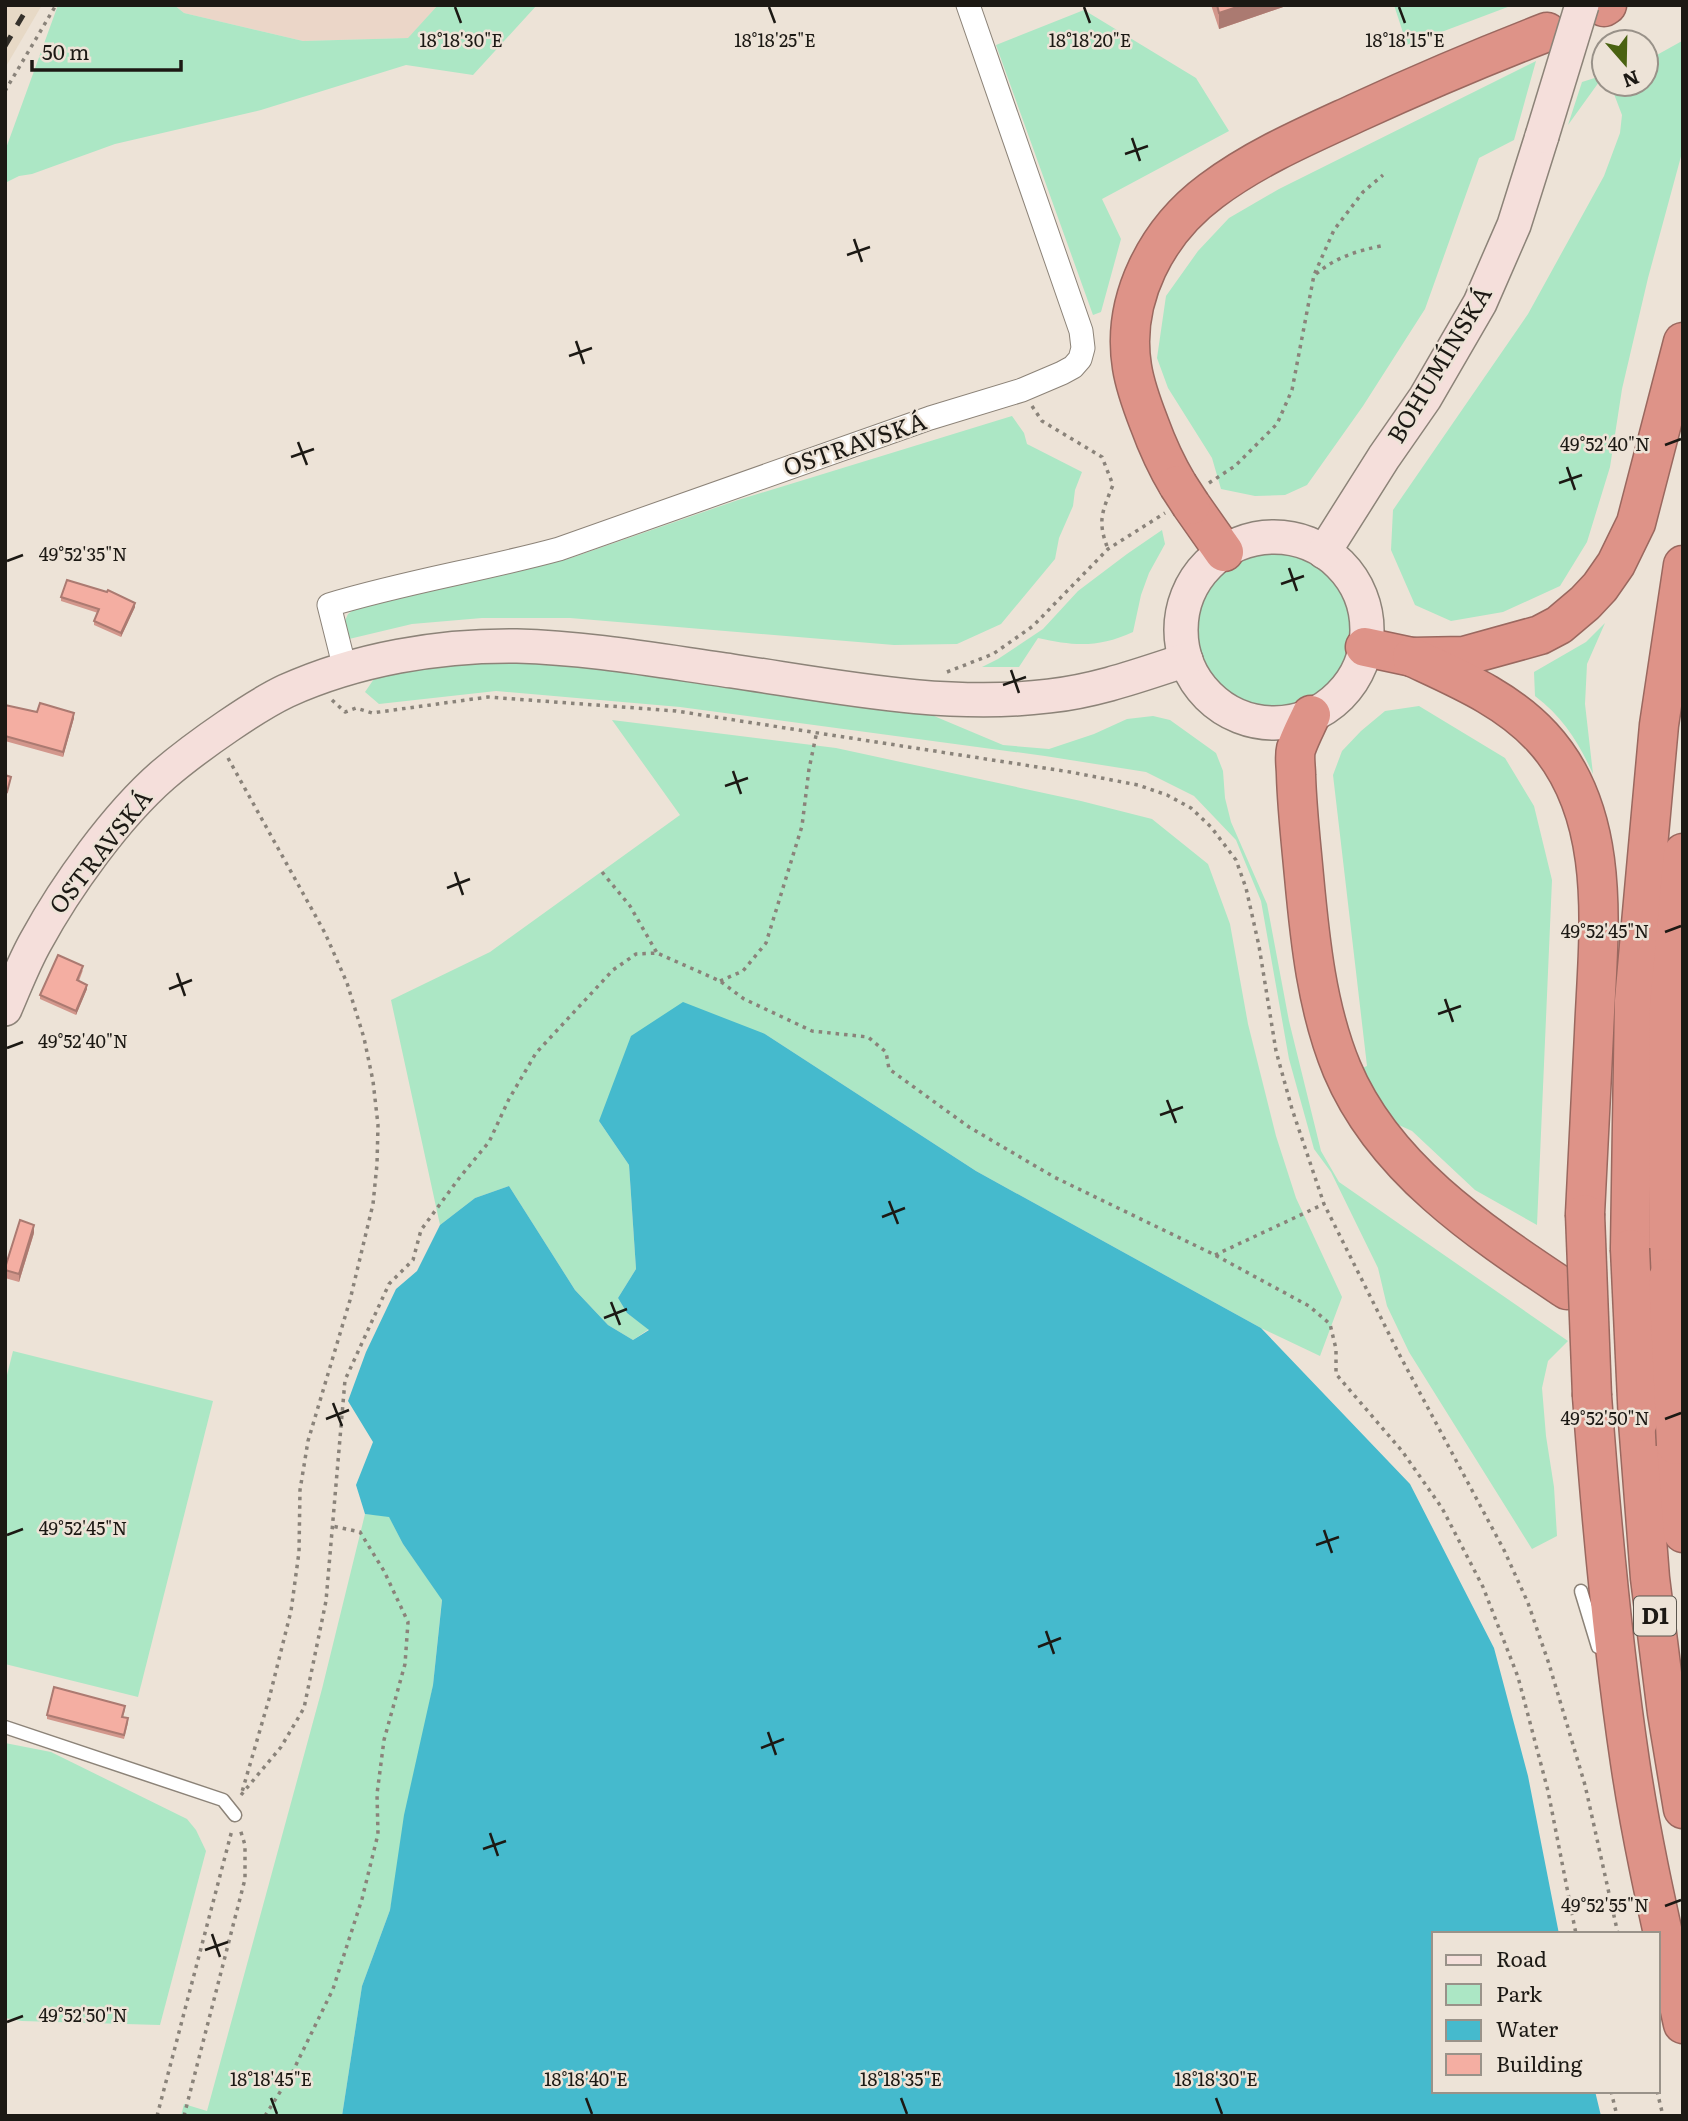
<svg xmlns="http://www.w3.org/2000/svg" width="1688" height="2121" font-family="Literata,serif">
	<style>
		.built { fill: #e7d9c6 }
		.industrial { fill: #ebd6c8 }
		.green { fill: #ace7c5 }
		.water { fill: #45bacd }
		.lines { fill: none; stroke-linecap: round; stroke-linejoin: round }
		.lane-casing { stroke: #8c8378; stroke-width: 15 }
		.street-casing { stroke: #8c8378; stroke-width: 25 }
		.secondary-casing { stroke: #8c8378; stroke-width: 36 }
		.highway-casing { stroke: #9a685f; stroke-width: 41 }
		.path { stroke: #8a837a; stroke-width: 3.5; stroke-dasharray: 3.5 5; stroke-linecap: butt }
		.lane { stroke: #fff; stroke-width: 12 }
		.street { stroke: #fff; stroke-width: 23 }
		.secondary { stroke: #f5dfdb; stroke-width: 33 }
		.highway { stroke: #de9388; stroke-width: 38 }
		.rail { stroke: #35312b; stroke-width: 5; stroke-dasharray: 12 12; stroke-linecap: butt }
		.secondary-bridge-casing { stroke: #8c8378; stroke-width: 36; stroke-linecap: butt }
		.highway-bridge-casing { stroke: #9a685f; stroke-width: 41; stroke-linecap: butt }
		.secondary-bridge { stroke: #f5dfdb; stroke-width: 33 }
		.highway-bridge { stroke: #de9388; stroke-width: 38 }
		.wall { fill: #d2968b }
		.shaded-wall { fill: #ab7a71 }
		.building { fill: #f4aea2; stroke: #ab7a71; stroke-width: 2 }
		.ticks { fill: none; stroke: #1c1914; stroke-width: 2.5 }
		.labels { text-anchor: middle; stroke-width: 5; stroke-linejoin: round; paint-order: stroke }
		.shield { fill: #ede3d7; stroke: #5b564e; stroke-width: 2 }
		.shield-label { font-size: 23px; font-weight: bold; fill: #1c1914 }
		.street-label { font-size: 24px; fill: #1c1914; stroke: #ede3d7 }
		.ticks-label { font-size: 18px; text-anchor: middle; fill: #1c1914; stroke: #ede3d7; stroke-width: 5; stroke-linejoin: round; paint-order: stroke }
	</style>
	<rect width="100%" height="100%" fill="#ede3d7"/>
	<path class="built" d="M 5,5 L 42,5 L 5,68 Z"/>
	<path class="industrial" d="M 174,5 L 438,5 L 409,38 L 303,41 L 184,13 Z"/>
	<g class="green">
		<path d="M 58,5 L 174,5 L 184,13 L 303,41 L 408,38 L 438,5 L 537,5 L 473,75 L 406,65 L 261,110 L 115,144 L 32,174 L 19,176 L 5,183 L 5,151 Z"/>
		<path d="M 1394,5 L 1513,5 L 1407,45 Z"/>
		<path d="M 1084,10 L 1196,78 L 1229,131 L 1102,199 L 1121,239 L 1101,312 L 1093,315 L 996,45 Z"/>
		<path d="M 1682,41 L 1683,149 L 1648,278 L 1622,389 L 1610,467 L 1587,542 L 1560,586 L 1503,612 L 1451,621 L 1415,605 L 1391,550 L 1393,510 L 1528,314 L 1604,176 L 1620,133 L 1622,115 L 1614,94 L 1599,82 L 1568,125 L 1582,82 L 1604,75 L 1604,84 L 1646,84 L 1646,61 Z"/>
		<path d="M 1536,61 L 1514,140 L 1479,158 L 1425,309 L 1363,406 L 1307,485 L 1285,495 L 1255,496 L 1221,489 L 1212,458 L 1168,388 L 1157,358 L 1166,296 L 1198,251 L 1229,218 L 1279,189 Z"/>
		<path d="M 1012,416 L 1024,433 L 1027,444 L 1082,472 L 1075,490 L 1073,506 L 1059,538 L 1055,559 L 1001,624 L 957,644 L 894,645 L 570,618 L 482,618 L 412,624 L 349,639 L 343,625 L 348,614 L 362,604 L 440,589 L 568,559 L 738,500 Z"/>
		<path d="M 1162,530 L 1165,544 L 1149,573 L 1141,595 L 1133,632 C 1098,648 1074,646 1038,638 L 1019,667 L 982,667 L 998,659 L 1043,629 L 1078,591 L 1127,554 Z"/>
		<circle cx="1273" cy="628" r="81"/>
		<path d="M 1605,623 L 1587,664 L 1585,704 L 1593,774 C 1579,743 1563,717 1535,696 L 1534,672 L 1586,642 Z"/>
		<path d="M 505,658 L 704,681 L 934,716 L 1003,745 L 1049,749 L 1094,734 L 1127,719 L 1153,716 L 1170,720 L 1216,753 L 1223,771 L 1225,798 L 1231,822 L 1267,904 L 1289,1021 L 1321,1151 L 1339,1182 L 1568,1341 L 1548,1361 L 1542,1388 L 1546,1436 L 1554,1487 L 1557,1536 L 1532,1549 L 1409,1352 L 1387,1306 L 1378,1268 L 1331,1172 L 1314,1149 L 1289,1059 L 1261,901 L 1236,840 L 1194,796 L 1146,772 L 1045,756 L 680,707 L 496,691 L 379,704 L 365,692 L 376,676 Z"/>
		<path d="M 1419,706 L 1505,758 L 1534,806 L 1552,880 L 1537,1225 L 1475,1190 L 1412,1131 L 1377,1115 L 1353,1072 L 1367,1066 L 1333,775 L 1342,751 L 1361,731 L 1385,711 Z"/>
		<path d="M 612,720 L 836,748 L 1081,801 L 1152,819 L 1208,864 L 1230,924 L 1248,1024 L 1276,1136 L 1296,1198 L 1342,1297 L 1320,1356 L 1261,1328 L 976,1171 L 765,1034 L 599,1121 L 629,1165 L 636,1269 L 618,1298 L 627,1313 L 649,1329 L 633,1340 L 608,1325 L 575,1290 L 509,1186 L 475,1198 L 440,1225 L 391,1000 L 490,952 L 680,815 Z"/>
		<path d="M 13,1351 L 213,1401 L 138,1697 L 5,1664 L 5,1383 Z"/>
		<path d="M 365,1514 L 389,1516 L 403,1544 L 442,1599 L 433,1685 L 390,1910 L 362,1986 L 342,2116 L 181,2116 L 184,2104 L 207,2111 L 322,1689 Z"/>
		<path d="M 5,1743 L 51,1752 L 187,1819 L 196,1830 L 206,1851 L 160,2025 L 22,2021 L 5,2018 Z"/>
	</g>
	<path class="water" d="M 683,1002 L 765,1034 L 976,1171 L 1261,1328 L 1410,1484 L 1494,1648 L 1528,1776 L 1559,1934 L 1434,1934 L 1434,2091 L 1595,2091 L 1601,2116 L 342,2116 L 362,1986 L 390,1910 L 404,1815 L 433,1685 L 442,1600 L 403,1544 L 389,1517 L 365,1514 L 356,1485 L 373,1442 L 348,1401 L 366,1352 L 396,1289 L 417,1271 L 440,1225 L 475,1198 L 509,1186 L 575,1290 L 608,1325 L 633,1340 L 649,1330 L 627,1313 L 618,1298 L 636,1269 L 629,1165 L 599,1121 L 631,1036 Z"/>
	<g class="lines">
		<defs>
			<g id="lane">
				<path d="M 1581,1591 L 1598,1647"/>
				<path d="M 5,1727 L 223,1800 L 235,1815"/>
			</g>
			<path id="street" d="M 345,669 L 329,605 C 404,582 482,570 559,549 L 930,418 L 1022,390 L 1062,373 L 1073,367 L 1080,359 L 1083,348 L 1081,331 L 968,5"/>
			<g id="secondary">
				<circle cx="1274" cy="630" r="93"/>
				<path d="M 1324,552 L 1384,457 L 1425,398 L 1480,303 L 1514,225 L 1542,136"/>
				<path d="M 5,1009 C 15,986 24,962 36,941 C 66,886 116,816 163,775 C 184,757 206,741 228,726 C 247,713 265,701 286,691 C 357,659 439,645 517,646 C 589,648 661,661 732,671 C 834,686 945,709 1049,696 C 1096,691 1140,675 1186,660"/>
			</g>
			<g id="highway">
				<path d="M 1604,7 L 1607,5"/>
				<path d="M 1178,485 C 1166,465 1157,445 1149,423 C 1142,405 1135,386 1132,367 C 1121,299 1157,231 1211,191 C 1255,158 1306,136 1356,113 C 1419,84 1482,57 1547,32"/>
				<path d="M 1191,505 L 1224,552"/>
				<path d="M 1365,647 L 1412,657 L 1464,656 L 1540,635 L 1559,625 L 1585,603 L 1600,587 L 1616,564 L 1636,523 L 1683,342"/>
				<path d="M 1412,657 C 1459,679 1507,699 1542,737 C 1615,816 1598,935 1594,1033 C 1591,1093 1588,1153 1585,1214"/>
				<path d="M 1311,715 C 1306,726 1300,737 1296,749 C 1294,757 1296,767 1296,775 C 1297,809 1301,843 1304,876 C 1310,941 1317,1009 1342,1069 C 1384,1169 1480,1232 1567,1290"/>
				<path d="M 1630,1249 L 1634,1001 L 1659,725 L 1683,565"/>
				<path d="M 1668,1278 L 1669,1006 L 1683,853"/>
				<path d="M 1592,1396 C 1601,1519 1612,1641 1630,1762 C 1643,1850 1664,1937 1683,2024"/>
				<path d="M 1638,1422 L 1650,1578 L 1667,1713 L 1683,1809"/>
				<path d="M 1676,1445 L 1683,1533"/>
			</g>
		</defs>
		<use href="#lane" class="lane-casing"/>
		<use href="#street" class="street-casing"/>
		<use href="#secondary" class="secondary-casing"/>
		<use href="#highway" class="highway-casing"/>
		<g class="path">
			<path d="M 5,91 L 56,5"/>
			<path d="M 1316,274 C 1338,256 1357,251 1385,245"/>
			<path d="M 1032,406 L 1042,421 L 1102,457 L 1113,485 C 1102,512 1097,521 1108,549"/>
			<path d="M 1209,483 L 1235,466 L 1277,424 L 1292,390 L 1314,275 L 1334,230 L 1363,192 L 1383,175"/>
			<path d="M 947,672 L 993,654 L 1033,626 L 1108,549 L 1165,513"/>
			<path d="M 332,700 L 345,712 L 356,708 L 372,713 L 488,697 L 676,711 L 1070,772 L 1138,785 L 1167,795 L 1191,808 L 1211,827 L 1236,860 L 1246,888 L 1259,946 L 1276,1051 L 1292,1109 L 1324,1204 L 1398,1352 L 1504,1550 L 1528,1603 L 1549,1664 L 1585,1785 L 1618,1934"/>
			<path d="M 228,758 L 325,933 L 347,983 L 364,1038 L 373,1081 L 378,1125 L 377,1164 L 373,1204 L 350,1300 L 308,1441 L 300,1490 L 299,1552 L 291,1611 L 269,1699 L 242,1792"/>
			<path d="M 602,872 L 630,906 L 657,953"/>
			<path d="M 720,981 L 743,971 L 766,943 L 802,826 L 809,769 L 817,731"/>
			<path d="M 1215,1255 L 1324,1204"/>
			<path d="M 241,1795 L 281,1747 L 304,1708 L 326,1601 L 345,1380 L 389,1284 L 413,1260 L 421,1230 L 460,1177 L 489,1142 L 509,1099 L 536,1053 L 613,970 L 636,954 L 657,953 L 720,981 L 744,999 L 812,1031 L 868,1037 L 886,1052 L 889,1069 L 969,1127 L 1054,1177 L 1215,1255 L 1309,1306 L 1330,1324 L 1336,1349 L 1336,1374 L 1402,1451 L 1442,1508 L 1483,1587 L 1518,1677 L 1548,1791 L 1576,1934"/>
			<path d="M 1611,2091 L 1617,2116"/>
			<path d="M 1657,2091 L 1663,2116"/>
			<path d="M 157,2116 L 232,1830"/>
			<path d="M 184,2116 L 245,1879 L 245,1845 L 240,1829"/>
			<path d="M 265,2116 L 292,2073 L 333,1989 L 362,1899 L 378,1834 L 377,1794 L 384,1740 L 405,1664 L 408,1622 L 384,1571 L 360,1532 L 332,1526"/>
		</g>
		<use href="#lane" class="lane"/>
		<use href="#street" class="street"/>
		<use href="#secondary" class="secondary"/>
		<use href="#highway" class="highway"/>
		<path class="rail" d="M 5,46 L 29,5"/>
		<defs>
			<path id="secondary-bridge" d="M 1542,136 L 1582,5"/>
			<g id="highway-bridge">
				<path d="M 1178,485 L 1191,505"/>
				<path d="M 1585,1214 L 1592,1396"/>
				<path d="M 1630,1249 L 1638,1422"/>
				<path d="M 1668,1278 L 1676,1445"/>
			</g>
		</defs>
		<use href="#secondary-bridge" class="secondary-bridge-casing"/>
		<use href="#highway-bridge" class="highway-bridge-casing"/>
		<use href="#secondary-bridge" class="secondary-bridge"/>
		<use href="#highway-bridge" class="highway-bridge"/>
	</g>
	<g class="wall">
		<path d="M 1211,5 L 1289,5 L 1219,29 Z"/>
		<path d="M 61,597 L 135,607 L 121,637 L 94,625 L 94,621 L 98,613 L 61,601 Z"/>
		<path d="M 5,705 L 37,712 L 74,718 L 63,757 L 5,741 Z"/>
		<path d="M 83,970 L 79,981 L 87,989 L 76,1015 L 40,999 L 40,995 Z"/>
		<path d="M 34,1233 L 19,1282 L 5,1278 L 5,1268 Z"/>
		<path d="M 125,1710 L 123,1717 L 128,1723 L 124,1739 L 47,1719 L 47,1715 Z"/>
	</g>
	<g class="shaded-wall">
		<path d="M 1243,5 L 1289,5 L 1219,29 L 1219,13 Z"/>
		<path d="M 135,603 L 135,607 L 121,637 L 121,633 Z"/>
		<path d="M 74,713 L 74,718 L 63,757 L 63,752 Z"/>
		<path d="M 87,985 L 87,989 L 76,1015 L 76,1011 Z"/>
		<path d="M 34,1225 L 34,1233 L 19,1282 L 19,1274 Z"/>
	</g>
	<g class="building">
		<path d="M 1217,5 L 1243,5 L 1219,13 Z"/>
		<path d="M 67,580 L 107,592 L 108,590 L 135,603 L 121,633 L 94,621 L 99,609 L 61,597 Z"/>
		<path d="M 40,703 L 74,713 L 63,752 L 5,736 L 5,705 L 37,712 Z"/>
		<path d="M 5,775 L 11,777 L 7,792 L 5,791 Z"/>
		<path d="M 58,955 L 83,966 L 77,980 L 87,985 L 76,1011 L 40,995 Z"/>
		<path d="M 20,1220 L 34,1225 L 19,1274 L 5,1270 L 5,1268 Z"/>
		<path d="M 54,1687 L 125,1706 L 122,1717 L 128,1718 L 124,1735 L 47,1715 Z"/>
	</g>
	<path class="ticks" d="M 455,7 L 461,23M 769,7 L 775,23M 1084,7 L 1090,23M 1399,7 L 1405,23M 1132,138 L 1140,161M 1125,154 L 1148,146M 854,239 L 862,262M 847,255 L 870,247M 576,341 L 584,364M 569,356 L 592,348M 298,442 L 307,465M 1665,445 L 1681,439M 291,457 L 314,449M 1567,467 L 1575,490M 1559,483 L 1582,475M 7,561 L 23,555M 1289,568 L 1297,591M 1281,584 L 1304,576M 1011,670 L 1019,693M 1003,685 L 1026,677M 733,771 L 741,794M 725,786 L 748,778M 455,872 L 463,895M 447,888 L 470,879M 1665,932 L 1681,926M 177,973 L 185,996M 169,989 L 192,980M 1445,999 L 1453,1022M 1438,1014 L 1461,1006M 7,1048 L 23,1042M 1167,1100 L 1176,1123M 1160,1115 L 1183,1107M 889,1201 L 898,1224M 882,1217 L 905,1208M 611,1302 L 620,1325M 604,1318 L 627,1309M 333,1403 L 342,1426M 326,1419 L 349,1410M 1665,1419 L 1681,1413M 1324,1530 L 1332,1553M 7,1535 L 23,1529M 1316,1545 L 1339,1537M 1046,1631 L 1054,1654M 1038,1647 L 1061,1638M 768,1732 L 776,1755M 761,1748 L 784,1739M 490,1833 L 498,1856M 483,1849 L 506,1841M 1665,1906 L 1681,1900M 212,1934 L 220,1957M 205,1950 L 228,1942M 7,2022 L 23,2016M 271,2098 L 277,2114M 586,2098 L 592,2114M 901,2098 L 907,2114M 1216,2098 L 1222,2114"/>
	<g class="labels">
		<rect class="shield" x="1634" y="1596.5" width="42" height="39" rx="5"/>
		<g class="shield-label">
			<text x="1655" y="1624">D1</text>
		</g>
		<g class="street-label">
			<text transform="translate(1440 365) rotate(-59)" y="8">BOHUMÍNSKÁ</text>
			<text transform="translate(855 445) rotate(-19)" y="8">OSTRAVSKÁ</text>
			<text transform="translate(101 852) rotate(-52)" y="8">OSTRAVSKÁ</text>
		</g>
	</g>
	<g class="ticks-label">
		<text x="461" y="47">18°18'30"E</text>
		<text x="775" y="47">18°18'25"E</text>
		<text x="1090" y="47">18°18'20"E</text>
		<text x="1405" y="47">18°18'15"E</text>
		<text x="1605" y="451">49°52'40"N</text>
		<text x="83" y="561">49°52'35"N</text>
		<text x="1605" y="938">49°52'45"N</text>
		<text x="83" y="1048">49°52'40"N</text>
		<text x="1605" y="1425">49°52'50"N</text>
		<text x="83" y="1535">49°52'45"N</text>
		<text x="1605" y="1912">49°52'55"N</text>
		<text x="83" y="2022">49°52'50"N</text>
		<text x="271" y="2086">18°18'45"E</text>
		<text x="586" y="2086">18°18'40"E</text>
		<text x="901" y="2086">18°18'35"E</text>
		<text x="1216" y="2086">18°18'30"E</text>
	</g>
	<rect width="1688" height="2121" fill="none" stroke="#1c1914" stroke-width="14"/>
	<rect x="1432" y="1932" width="228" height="161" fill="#ede3d7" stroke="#999289" stroke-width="2"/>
	<rect x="1446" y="1955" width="35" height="10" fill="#f5dfdb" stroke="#999289" stroke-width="2"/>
	<text x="1496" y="1967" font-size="21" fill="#1c1914">Road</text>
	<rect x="1446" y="1984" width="35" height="21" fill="#ace7c5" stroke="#999289" stroke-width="2"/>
	<text x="1496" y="2002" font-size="21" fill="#1c1914">Park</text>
	<rect x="1446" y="2020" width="35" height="21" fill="#45bacd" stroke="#999289" stroke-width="2"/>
	<text x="1496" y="2037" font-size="21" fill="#1c1914">Water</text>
	<rect x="1446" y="2054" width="35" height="21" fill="#f4aea2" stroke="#999289" stroke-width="2"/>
	<text x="1496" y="2072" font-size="21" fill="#1c1914">Building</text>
	<g transform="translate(1625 63) rotate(160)"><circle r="33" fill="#ede3d7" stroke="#999289" stroke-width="2"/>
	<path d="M0-5L12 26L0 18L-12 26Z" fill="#496211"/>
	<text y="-10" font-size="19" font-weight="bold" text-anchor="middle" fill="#1c1914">N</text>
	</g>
	<path d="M32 60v10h149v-10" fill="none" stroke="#1c1914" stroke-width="3.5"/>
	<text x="42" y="60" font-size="21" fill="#1c1914" stroke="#ede3d7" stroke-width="5" paint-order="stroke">50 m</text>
</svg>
